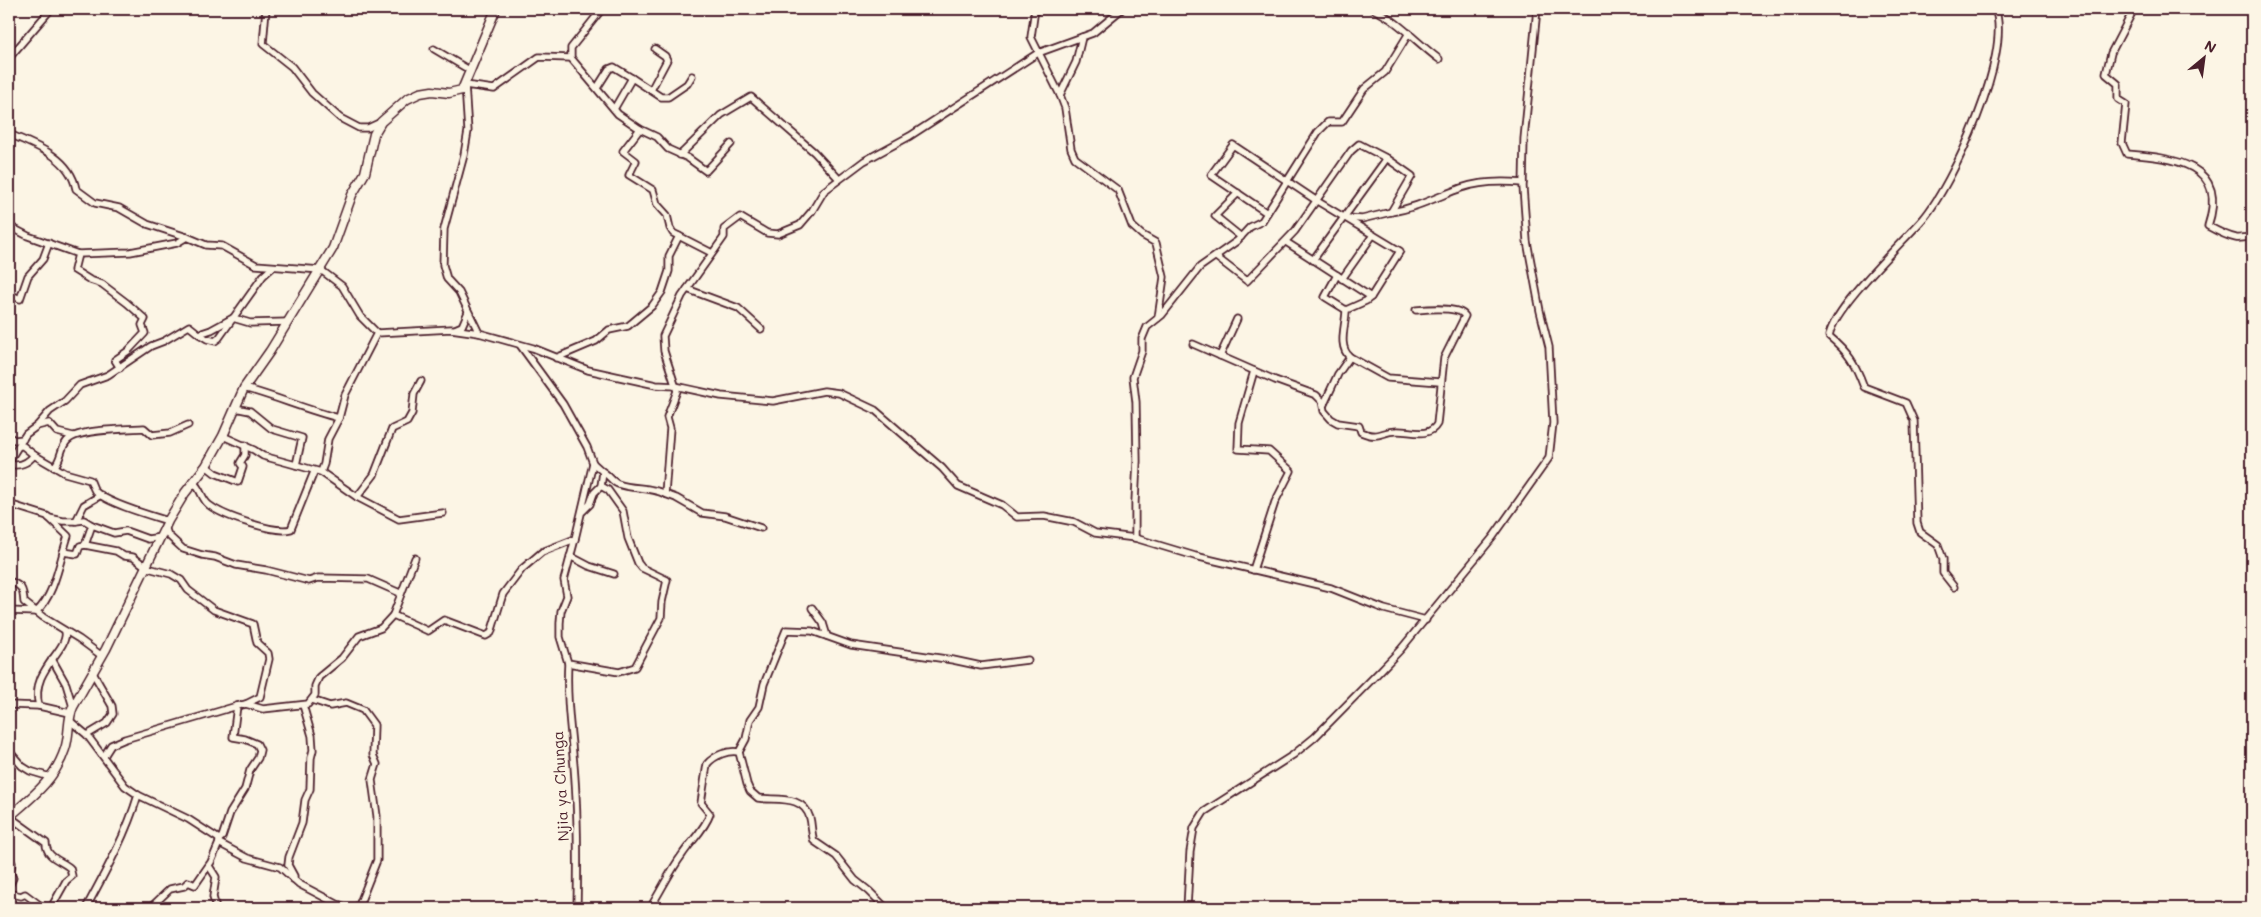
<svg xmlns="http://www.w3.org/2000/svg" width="2261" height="917" font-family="Mali,sans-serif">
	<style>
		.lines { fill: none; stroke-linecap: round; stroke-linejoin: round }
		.street-casing { stroke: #4a1f2b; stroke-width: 9 }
		.secondary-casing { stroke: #4a1f2b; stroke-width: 11 }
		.street { stroke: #fcf5e5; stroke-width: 5.5 }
		.secondary { stroke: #fcf5e5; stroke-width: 8 }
		.labels { text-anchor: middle; stroke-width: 4; stroke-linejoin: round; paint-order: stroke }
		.street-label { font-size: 15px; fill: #4a1f2b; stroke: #fcf5e5 }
	</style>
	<rect width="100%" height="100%" fill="#fcf5e5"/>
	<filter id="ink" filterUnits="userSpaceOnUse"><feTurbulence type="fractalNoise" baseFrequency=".02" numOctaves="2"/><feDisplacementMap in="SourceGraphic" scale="10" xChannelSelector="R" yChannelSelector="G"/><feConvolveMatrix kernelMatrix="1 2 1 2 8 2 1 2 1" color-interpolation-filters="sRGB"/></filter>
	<g filter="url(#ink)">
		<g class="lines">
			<defs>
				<g id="street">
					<path d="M 266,9 L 263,44 L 292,67 L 312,93 L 340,118 L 359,128 L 368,128 L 381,122"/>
					<path d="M 1035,9 L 1031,37 L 1060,95 L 1065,108 L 1071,149 L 1075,158 L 1118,190 L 1132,226 L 1142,235 L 1156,243 L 1164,277 L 1158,318"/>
					<path d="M 1373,9 C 1399,21 1416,42 1439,59"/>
					<path d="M 2134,9 L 2111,53 L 2106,74 L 2118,84 L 2118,99 L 2126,104 L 2122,143 L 2127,154 C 2173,158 2229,163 2208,226 C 2217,231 2226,236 2236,238 C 2242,239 2246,236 2252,238"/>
					<path d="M 2250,9 L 2252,11"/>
					<path d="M 434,49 L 471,71"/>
					<path d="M 9,58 L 51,9"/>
					<path d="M 571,58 L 571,48 L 602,9"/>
					<path d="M 597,88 L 609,69 L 614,67 L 632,78"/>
					<path d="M 651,90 L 667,60 L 665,56 L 655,49"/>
					<path d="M 1060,95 L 1076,62 L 1082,37"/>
					<path d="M 614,109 L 632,78 L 661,97 L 668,97 L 687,84 L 692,76"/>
					<path d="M 640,129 L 623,151 L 636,161 L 629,175 L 653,190 L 657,204 L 667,215 L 670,228 L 673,233 L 712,253"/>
					<path d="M 9,134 C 35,145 70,157 76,189 L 95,203 L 119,208 L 147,224 L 187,237"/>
					<path d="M 731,144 L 706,171 L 688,158 L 668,149 L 657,137 L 640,129 L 618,114 L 571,58 L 539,57 L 494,89 L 465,85 L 468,131 L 464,155 L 444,229 L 443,265 L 447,279 L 459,292 L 479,333 L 533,348 L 588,370 L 656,385 L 675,386 L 721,396 L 773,401 L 824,391 L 839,393 L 875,410 L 942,468 L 958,486 L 1002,505 L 1017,517 L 1044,516 L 1074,522 L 1095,533 L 1135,538 L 1195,556 L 1331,588 L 1384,609 L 1426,620"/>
					<path d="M 680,155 L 721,115 L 751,97 L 814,152 L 839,179"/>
					<path d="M 1238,193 L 1215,216 L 1241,237"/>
					<path d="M 1391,212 C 1416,208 1437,197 1461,188 C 1481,181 1502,181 1523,183"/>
					<path d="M 1267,213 L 1211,175 L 1233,145 L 1317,201 L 1400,251 L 1371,297 L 1286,242"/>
					<path d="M 9,226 L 28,236 L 78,254 L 130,252 L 177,243 L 187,237 L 206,245 L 222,246 L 256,265 L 321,270 L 342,286 L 360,316 L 377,333 L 451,329 L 479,333"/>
					<path d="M 78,254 L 74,270 L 90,280 L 102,284 L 127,303 L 145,319 L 142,325 L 145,333 L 128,351 L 115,360 L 120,368"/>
					<path d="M 1216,257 L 1247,281 L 1295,231 L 1351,151 L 1359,144 L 1388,159 L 1412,176 L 1391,212 L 1362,219 L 1347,218"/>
					<path d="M 1313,260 L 1387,158"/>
					<path d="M 1337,275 L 1325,297 L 1346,310"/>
					<path d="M 1342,279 L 1373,235"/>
					<path d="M 687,289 L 738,308 L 761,329"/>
					<path d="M 9,294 L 20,299 L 28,276 L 43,259 L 49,243"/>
					<path d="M 455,329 L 462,326 L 468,312"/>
					<path d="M 199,334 L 207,339 L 215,341 L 219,338 L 263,276 L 273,267"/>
					<path d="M 1193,344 L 1275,380 L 1316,395 L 1322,401 L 1324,411 L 1331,419 L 1338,423 L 1359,426 L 1361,432 C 1380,440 1381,431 1396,431 C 1409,430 1429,439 1437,424 L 1444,358 L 1465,316 C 1459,306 1427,309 1416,310"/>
					<path d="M 1220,356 L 1237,319"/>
					<path d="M 1350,357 C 1337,346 1346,325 1346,310 L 1366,301 L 1371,297"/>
					<path d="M 556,358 L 596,341 L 609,330 L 628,326 L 652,306 L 662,292 L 669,271 L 669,256 L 679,236"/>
					<path d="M 244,388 C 277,397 307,410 339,418 L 345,395 L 377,333"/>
					<path d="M 1324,404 L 1338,374 L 1350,357 L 1388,378 L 1440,382"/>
					<path d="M 235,408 L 250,411 L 272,429 L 302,438 L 296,465"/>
					<path d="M 37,426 L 49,423 L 57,432 L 73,436"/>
					<path d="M 223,436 L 254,450 L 263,456 L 321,472 L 357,497 L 399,519 L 443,513"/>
					<path d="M 9,437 L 15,440 L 23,439"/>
					<path d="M 18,446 L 23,446 L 34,455 L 65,473 L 90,480 C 92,483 93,488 95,491 C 106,503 152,516 168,521"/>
					<path d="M 9,461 L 26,434 L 37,426 L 50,411 L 65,401 L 80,385 L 108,375 L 151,346 L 164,341 L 189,326 L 199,334 L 211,330 L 233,318 L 250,323 L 287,322"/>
					<path d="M 9,464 C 19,467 28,463 34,455"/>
					<path d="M 206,466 L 215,473 L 238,482 L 243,467 L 240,463 L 245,455 L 245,445"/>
					<path d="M 54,467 C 62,459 60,447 68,440 C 79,429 127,429 144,428 L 152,435 L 170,433 L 188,425"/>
					<path d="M 321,472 L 324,464 L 328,439 L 339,418"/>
					<path d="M 603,472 C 609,475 612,482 618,484 C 634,490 649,486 665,494"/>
					<path d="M 194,483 C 201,489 202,500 209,505 C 223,516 275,534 291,529 L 314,472"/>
					<path d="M 357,497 L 374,475 L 392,429 L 407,422 L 412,413 L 414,394 L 421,381"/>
					<path d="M 9,504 L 47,516 L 68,536 C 60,559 55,596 36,612 L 9,611"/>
					<path d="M 583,511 L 590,504 L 594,493 L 601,486 L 603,472 L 593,463"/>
					<path d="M 49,518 L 63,521 L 76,521 L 84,505 L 101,495"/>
					<path d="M 92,525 L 114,533 L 126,531 L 148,539 L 161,537"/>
					<path d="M 165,527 L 168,535 L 183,549 L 202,555 L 215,557 L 236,565 L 266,570 L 309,581 L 318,578 L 368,579 L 400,593"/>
					<path d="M 761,528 L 725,516 L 702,513 L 676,498 L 665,494 L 670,428 L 667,417 L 677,391 L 664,351 L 663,336 L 682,296 L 724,237 L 724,229 L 740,217 L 767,233 L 778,234 L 800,225 L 812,211 L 824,191 L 864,161 L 910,136 L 1038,53 L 1093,33 L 1122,9"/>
					<path d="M 1135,538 L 1135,502 L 1137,461 L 1136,402 L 1133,377 L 1142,351 L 1142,339 L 1147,327 L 1162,315 L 1200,267 L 1237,241 L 1250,227 L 1262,221 L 1318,132 L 1328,122 L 1342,122 L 1364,89 L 1385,72 L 1409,33"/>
					<path d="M 575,539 L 564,580 L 567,596 L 561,611 L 560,623 L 560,637 L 568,663 L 619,672 L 635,667 L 661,618 L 662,602 L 667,580 L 642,568 L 638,563 L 628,538 L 623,511 L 608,490 L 601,486"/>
					<path d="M 85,545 L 116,551 L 124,556 L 133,557 L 148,568 L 171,574 L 181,580 L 188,590 L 214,610 L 253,624 L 257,643 L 268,653 L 269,659 L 260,697 L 246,704"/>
					<path d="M 63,552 L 77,554 L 80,546 L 85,545 L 92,525 L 84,520 L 76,521"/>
					<path d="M 570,556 L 589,566 L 614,574"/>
					<path d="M 1253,570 L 1275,502 L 1291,471 L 1269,451 L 1238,449 L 1239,423 L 1254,371"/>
					<path d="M 9,581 C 22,586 23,588 24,602 L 43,617 L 79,639 L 102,656"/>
					<path d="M 1954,587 L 1943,573 L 1943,559 L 1938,545 L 1920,532 L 1917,523 L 1914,421 L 1906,403 L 1864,387 C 1855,363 1849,353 1829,336 C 1834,307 1901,244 1923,219 C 1953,184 2013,53 1995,9"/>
					<path d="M 812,608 L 823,623 L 827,636"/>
					<path d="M 393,615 L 415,558"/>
					<path d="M 52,659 L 66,684 L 73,707"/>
					<path d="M 568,663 C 566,698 571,732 574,766 C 578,813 578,861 577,908"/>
					<path d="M 312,700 L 330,706 L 346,703 L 363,710 L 374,725 L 373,755 L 377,764 L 372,780 L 377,816 L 377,860 L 358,908"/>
					<path d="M 9,705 L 39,706 L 70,713"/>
					<path d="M 39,706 C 29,670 70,650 65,631"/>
					<path d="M 69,720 L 87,735 L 125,786 L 138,795 L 188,819 L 219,839 L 219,843 L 247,858 L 280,867 L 299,884 L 337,904 L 350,908"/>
					<path d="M 87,735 L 107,723 L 113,714 L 112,706 L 93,673"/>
					<path d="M 9,751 L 22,766 L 30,771 L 50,777"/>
					<path d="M 104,756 L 111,745 L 125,739 L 237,706 L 246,704 L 263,709 L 308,704 L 315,695 L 315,686 L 319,677 L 342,658 L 359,636 L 381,628 L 393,615 L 428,631 L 444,620 L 486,636 L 491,633 L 503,594 L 522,569 L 542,552 L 575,539 L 593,463 L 587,447 L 563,404 L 520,345"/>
					<path d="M 9,822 L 14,820 L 46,843 C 46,858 61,860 70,868 L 72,876 L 66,881 L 52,906"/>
					<path d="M 219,839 L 222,837 L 230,813 L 245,789 L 250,770 L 258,758 L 260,750 L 257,744 L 245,739 L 233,737 L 237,706"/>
					<path d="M 9,859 L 12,863 L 10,873 L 13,878 L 9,886"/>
					<path d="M 209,866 L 216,877 L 213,897 L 216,908"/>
					<path d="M 293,879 L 294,876 L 288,865 L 289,857 L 302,823 L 305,800 L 310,789 L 311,758 L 313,750 L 312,736 L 303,705"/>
					<path d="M 9,893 L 21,896 L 25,894 L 41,906 L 57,908"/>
					<path d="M 86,908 C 106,871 126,835 138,795"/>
					<path d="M 150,908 L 170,889 L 184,886 L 188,882 L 195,885 L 211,862 L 219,843"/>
					<path d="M 361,908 L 372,906 L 392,908"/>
					<path d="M 650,908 C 661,891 670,871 682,855 C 691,841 705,829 710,814 L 701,803 L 707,764 C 715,755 728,750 739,752"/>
					<path d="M 886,908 L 869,891 L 855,880 L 836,856 L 814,841 C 811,833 812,825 810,818 C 803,794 776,801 758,798 L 750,791 L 747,784 L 739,752 L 746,739 L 750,720 L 759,707 L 764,684 L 786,630 L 812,631 L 851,645 L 953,660 L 981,666 L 1028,660"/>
					<path d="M 1187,908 L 1190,852 L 1194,828 L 1204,812 L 1293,755 L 1315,737 L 1381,670 L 1401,649 L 1493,537 L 1549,458 L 1553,423 L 1549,347 L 1540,311 L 1527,241 L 1523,187 L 1524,139 L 1537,9"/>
				</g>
				<path id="secondary" d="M 9,817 C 32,797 55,780 65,749 C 70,735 67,720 73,707 L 106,649 L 168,521 L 185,493 L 206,466 L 223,436 L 244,388 L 270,351 L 333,248 L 352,195 L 365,173 L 374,134 L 381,122 L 407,99 L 420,93 L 432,91 L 449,93 L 462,90 L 496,9"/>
			</defs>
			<use href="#street" class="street-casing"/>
			<use href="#secondary" class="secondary-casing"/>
			<use href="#street" class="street"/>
			<use href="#secondary" class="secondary"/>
		</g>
	</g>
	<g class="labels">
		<g class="street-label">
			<text transform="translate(561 786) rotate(-93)" y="5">Njia ya Chunga</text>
		</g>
	</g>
	<rect width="2261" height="917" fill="none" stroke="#fcf5e5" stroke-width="30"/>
	<rect x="15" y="15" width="2231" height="887" fill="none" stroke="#4a1f2b" stroke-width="2" filter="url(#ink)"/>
	<g transform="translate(2204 58) rotate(29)" stroke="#fcf5e5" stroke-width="4" paint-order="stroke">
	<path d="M0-4L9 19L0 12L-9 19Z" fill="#4a1f2b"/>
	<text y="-8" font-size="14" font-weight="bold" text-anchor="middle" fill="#4a1f2b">N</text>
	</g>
</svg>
